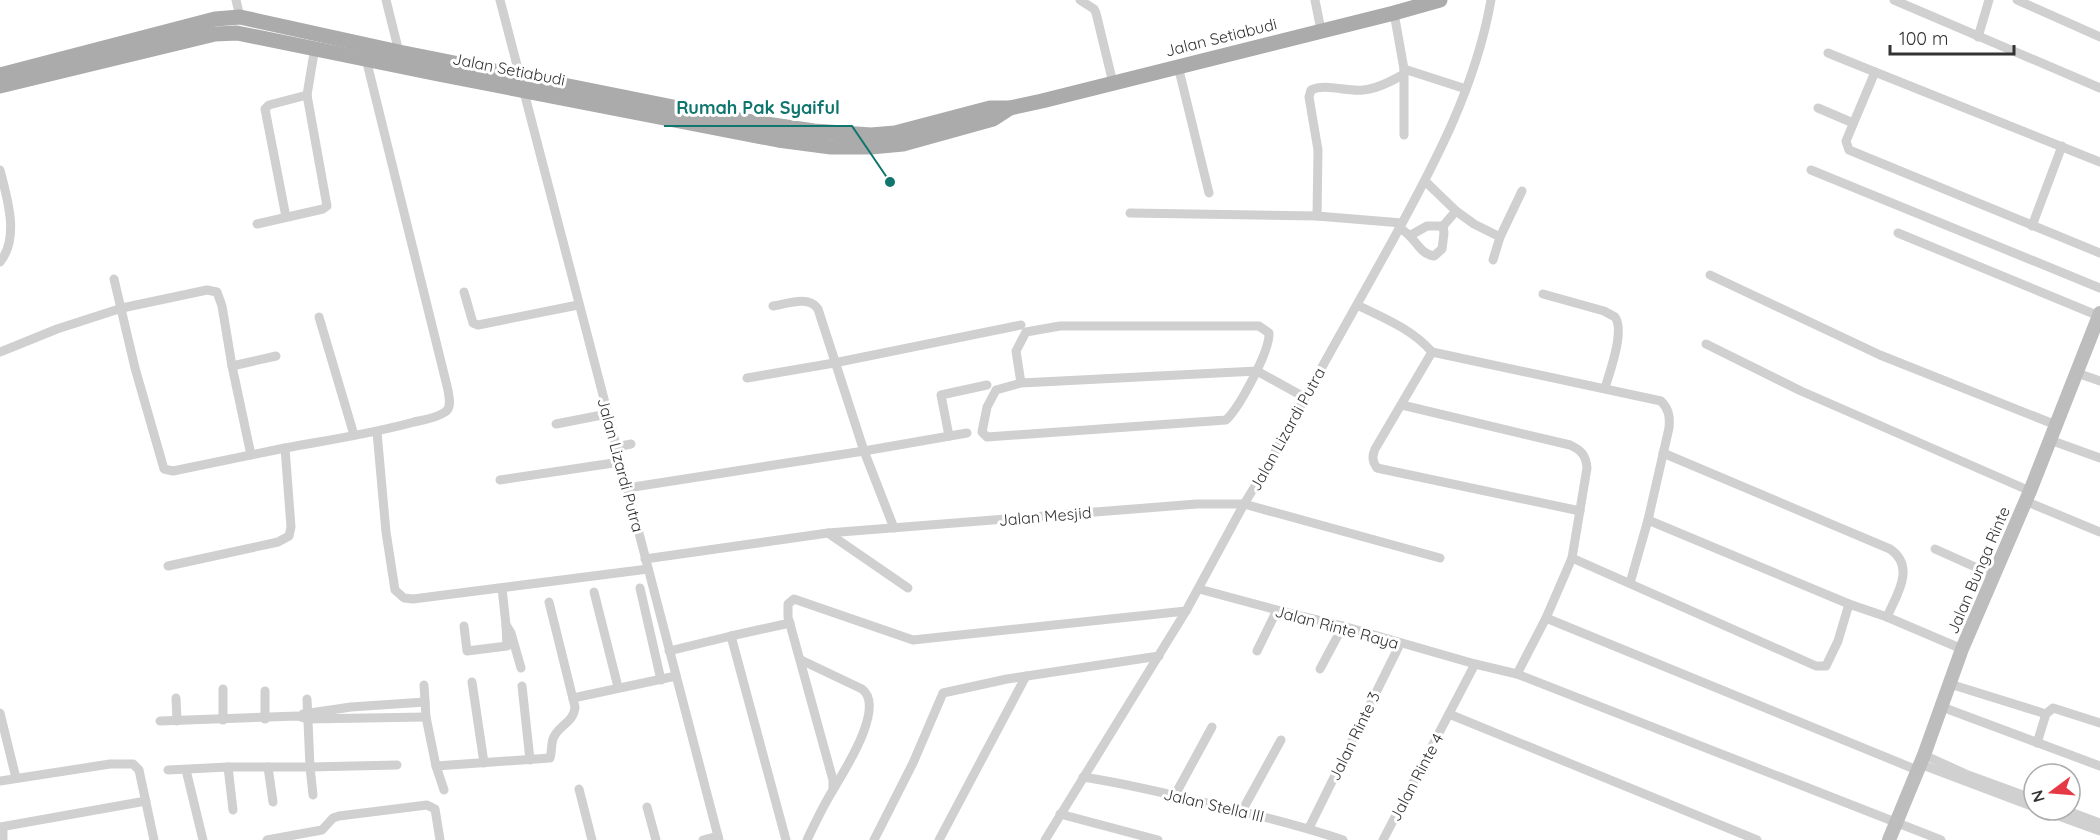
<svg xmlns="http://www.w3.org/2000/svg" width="2100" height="840" font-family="Quicksand,sans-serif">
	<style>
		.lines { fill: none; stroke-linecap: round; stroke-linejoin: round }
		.street { stroke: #d0d0d0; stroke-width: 9 }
		.secondary { stroke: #bdbdbd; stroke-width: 14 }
		.primary { stroke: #ababab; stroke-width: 15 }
		.labels { text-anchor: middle; stroke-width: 6; stroke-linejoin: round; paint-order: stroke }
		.street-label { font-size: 16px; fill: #333; stroke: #fff }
		.leader { fill: none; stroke: #0f766e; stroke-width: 2 }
		.callout-dot { fill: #0f766e; stroke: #fff; stroke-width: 2 }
		.callout-label { font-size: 18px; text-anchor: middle; font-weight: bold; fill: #0f766e; stroke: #fff; stroke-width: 6; stroke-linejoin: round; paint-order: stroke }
	</style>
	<rect width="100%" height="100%" fill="#fff"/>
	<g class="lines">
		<g class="street">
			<path d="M 236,0 L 240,17"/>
			<path d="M 386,0 L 399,52"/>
			<path d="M 500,0 L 719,840"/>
			<path d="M 1080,0 L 1094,9 L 1096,13 L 1113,83"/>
			<path d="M 1315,0 L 1321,30"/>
			<path d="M 1894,0 L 2100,88"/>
			<path d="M 2017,0 L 2100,37"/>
			<path d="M 1394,13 L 1404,69 L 1404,135"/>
			<path d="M 1978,37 L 1989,0"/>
			<path d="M 1828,53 L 1875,72 L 1846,141 L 1849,150 L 2100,253"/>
			<path d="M 1178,66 L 1209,193"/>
			<path d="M 1404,69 L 1466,89"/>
			<path d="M 1875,72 L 2100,162"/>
			<path d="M 1818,108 L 1853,123"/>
			<path d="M 0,170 C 7,198 20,237 0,262"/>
			<path d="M 1811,170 L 2100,288"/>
			<path d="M 1425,181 L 1456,211 L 1474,224 L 1500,237 L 1493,260"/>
			<path d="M 1130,213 L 1317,216 L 1318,150 L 1309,97 L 1311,90 C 1326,83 1346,92 1363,90 C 1377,89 1392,81 1404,74"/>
			<path d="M 1317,216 L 1402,223"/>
			<path d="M 286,217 L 265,109 L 269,105 L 307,95"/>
			<path d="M 257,224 L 323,209 L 327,206 L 307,95 L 315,47"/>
			<path d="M 2032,226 L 2062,146"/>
			<path d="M 1399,228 C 1416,236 1417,253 1434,256 L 1442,249 L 1444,233 L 1443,226"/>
			<path d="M 1898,233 L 2099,316"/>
			<path d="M 1411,235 L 1427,226 L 1443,226 L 1456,211"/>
			<path d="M 1500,237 L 1522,191"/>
			<path d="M 1710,275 L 1880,355 L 2056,425"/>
			<path d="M 114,279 L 135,368 L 164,469 L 173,471 L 285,448"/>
			<path d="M 464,292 L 473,323 L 478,325 L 578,305"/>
			<path d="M 1543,294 L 1604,311 L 1615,317 C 1625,331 1610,371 1605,388"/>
			<path d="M 1357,305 C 1384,318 1412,329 1432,352 L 1661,401 C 1669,409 1670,417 1669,428 L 1648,520 L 1630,583"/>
			<path d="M 773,306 C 787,304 809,295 818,309 L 864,451 L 894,528"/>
			<path d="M 319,317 L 354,435"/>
			<path d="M 1706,344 L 1801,391 L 2030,491"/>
			<path d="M 0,352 L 57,329 L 122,308 L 207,290 L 217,292 L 222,306 L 232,366 L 251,455"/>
			<path d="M 1432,352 L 1375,449 C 1372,456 1372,461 1377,468 L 1580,511"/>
			<path d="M 232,366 L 276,356"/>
			<path d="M 2077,373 L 2100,381"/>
			<path d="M 747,378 L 834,363 L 1021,325"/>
			<path d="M 1021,383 L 1016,351 L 1026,332 L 1060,326 L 1259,326 L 1269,333 C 1270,351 1239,408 1226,420 L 987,437 L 982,432 L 987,407 L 996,390 L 1021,383 L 1257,371 L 1304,397"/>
			<path d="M 1402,405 L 1570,445 C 1581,450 1586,455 1587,468 L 1572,558 L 1546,618 L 1517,674"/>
			<path d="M 556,424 L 607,414"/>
			<path d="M 377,432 L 386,532 L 395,590 L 404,598 L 413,599 L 648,569"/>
			<path d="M 949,436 L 941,395 L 987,385"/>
			<path d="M 2050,440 L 2100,458"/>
			<path d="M 616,447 L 631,444"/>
			<path d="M 1663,453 L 1890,549 C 1916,567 1897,594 1887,617"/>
			<path d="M 500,480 L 620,462"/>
			<path d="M 627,488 L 864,451 L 967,433"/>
			<path d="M 2025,501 L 2100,532"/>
			<path d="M 1648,520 L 1849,604"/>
			<path d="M 828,533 L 908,588"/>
			<path d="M 1935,549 L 1993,575"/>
			<path d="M 1572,558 L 1816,666 L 1826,666 L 1838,641 L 1849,604 L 1887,617 L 1962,649"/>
			<path d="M 645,559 L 828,533 L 1197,504 L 1244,504 L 1440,558"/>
			<path d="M 168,566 L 278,542 L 289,536 L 291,527 L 285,448 C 328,440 371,434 414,422 C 423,420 437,418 445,412 C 452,408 449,397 448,390 L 366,59"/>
			<path d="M 502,588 L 506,625 L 511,633 L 521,668"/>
			<path d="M 640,588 L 661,680"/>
			<path d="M 1199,589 L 1277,610 L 1343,626 L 1475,664 L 1517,674 L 1941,840"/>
			<path d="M 594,592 L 618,687"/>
			<path d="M 1546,618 L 1917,770"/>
			<path d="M 464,626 L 467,651 L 507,646 L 506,625"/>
			<path d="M 731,636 L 790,623"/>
			<path d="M 669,651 L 731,636 L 786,840"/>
			<path d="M 1257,651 L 1277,610"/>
			<path d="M 801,660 L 862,689 C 886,707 844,771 833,790 C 823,806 815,823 807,840"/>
			<path d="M 1320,669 L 1343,626"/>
			<path d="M 472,682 L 484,763"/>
			<path d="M 1950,684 L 2046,714"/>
			<path d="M 424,685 L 426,717 L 436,766 L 550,758 C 552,752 551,745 553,739 C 558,725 574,723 575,707 L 549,602"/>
			<path d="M 522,686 L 530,760"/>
			<path d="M 176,698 L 177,721"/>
			<path d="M 573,698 L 676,676"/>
			<path d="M 1942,707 L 2100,766"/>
			<path d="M 0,713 L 16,778"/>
			<path d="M 303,714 L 351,707 L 425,702"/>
			<path d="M 1449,714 L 1757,840"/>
			<path d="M 265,719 L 265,691"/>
			<path d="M 223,720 L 223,689"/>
			<path d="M 160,721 L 298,716 L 307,719 L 426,717"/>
			<path d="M 2037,743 L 2046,714 L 2053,708 L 2100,723"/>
			<path d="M 1924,755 L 1968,775 L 2034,799"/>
			<path d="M 1920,764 L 2034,807"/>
			<path d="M 436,766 L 444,790"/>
			<path d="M 228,767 L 233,810"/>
			<path d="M 268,767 L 273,802"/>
			<path d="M 168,770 L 228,767 L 310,767 L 307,699"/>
			<path d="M 186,770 L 203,840"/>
			<path d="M 1083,777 C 1129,784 1174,795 1219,806 C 1261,816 1302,826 1343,840"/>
			<path d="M 0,781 L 110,764 L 133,764 L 139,770 L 154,840"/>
			<path d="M 579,789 L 592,840"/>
			<path d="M 833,789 L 833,780 L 788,617 L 788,604 L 794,599 L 913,640 L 1186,611"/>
			<path d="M 313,795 L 310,767 L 397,765"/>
			<path d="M 1175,795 L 1212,727"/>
			<path d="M 647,807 L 656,840"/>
			<path d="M 2042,810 L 2100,831"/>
			<path d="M 2065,810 L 2100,823"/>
			<path d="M 1242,811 L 1281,740"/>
			<path d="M 1060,814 L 1158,840"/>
			<path d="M 0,827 L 146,801"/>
			<path d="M 1309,828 L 1400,644"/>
			<path d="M 3,840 L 3,827"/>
			<path d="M 267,840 L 322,830 L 333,818 L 339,816 L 427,805 L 435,809 L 440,840"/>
			<path d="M 703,840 L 718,836"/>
			<path d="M 874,840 L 913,763 L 943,693 L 1007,679 L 1159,656"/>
			<path d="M 939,840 L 1026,676"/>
			<path d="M 1045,840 L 1186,611 L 1244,504 L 1268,465 C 1309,389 1352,314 1394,238 C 1435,163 1476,86 1491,0"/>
			<path d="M 1383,840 L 1475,664"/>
		</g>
		<path class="secondary" d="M 1889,840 L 1924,755 L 1962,649 L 2030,491 L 2100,313"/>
		<g class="primary">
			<path d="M 0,75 L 215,19 L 240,17 L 399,52 L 733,119 L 814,131 L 871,135 L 895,133 L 990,108 L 1010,108 L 1042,101 L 1394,13 L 1440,0"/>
			<path d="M 0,86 L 215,34 L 237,33 L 438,74 L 778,140 L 831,147 L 871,147 L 903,144 L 993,119 L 1010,108"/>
		</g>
	</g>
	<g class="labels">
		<g class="street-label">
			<text transform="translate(1221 37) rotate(-14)" y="6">Jalan Setiabudi</text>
			<text transform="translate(509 69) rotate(11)" y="6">Jalan Setiabudi</text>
			<text transform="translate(1287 429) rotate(-61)" y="6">Jalan Lizardi Putra</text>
			<text transform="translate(621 465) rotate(75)" y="6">Jalan Lizardi Putra</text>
			<text transform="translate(1045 516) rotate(-5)" y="6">Jalan Mesjid</text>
			<text transform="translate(1978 570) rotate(-67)" y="6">Jalan Bunga Rinte</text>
			<text transform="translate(1337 627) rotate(15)" y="6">Jalan Rinte Raya</text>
			<text transform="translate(1354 736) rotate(-64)" y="6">Jalan Rinte 3</text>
			<text transform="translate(1416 777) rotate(-62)" y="6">Jalan Rinte 4</text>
			<text transform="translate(1214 805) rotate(13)" y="6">Jalan Stella III</text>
		</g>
	</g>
	<path class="leader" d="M890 182L852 126H664"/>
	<circle class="callout-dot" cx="890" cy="182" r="6"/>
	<g class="callout-label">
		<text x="758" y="114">Rumah Pak Syaiful</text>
	</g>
	<g transform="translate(2052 792) rotate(254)"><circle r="28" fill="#ffffff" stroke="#adadad" stroke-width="1.5"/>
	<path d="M0-4.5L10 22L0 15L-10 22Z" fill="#e63946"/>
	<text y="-9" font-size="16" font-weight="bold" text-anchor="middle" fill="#333333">N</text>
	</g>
	<path d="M1890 45v9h124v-9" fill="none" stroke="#333333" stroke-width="3"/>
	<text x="1899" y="45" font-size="18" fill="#333333" stroke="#ffffff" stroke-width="4.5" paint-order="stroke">100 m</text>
</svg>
